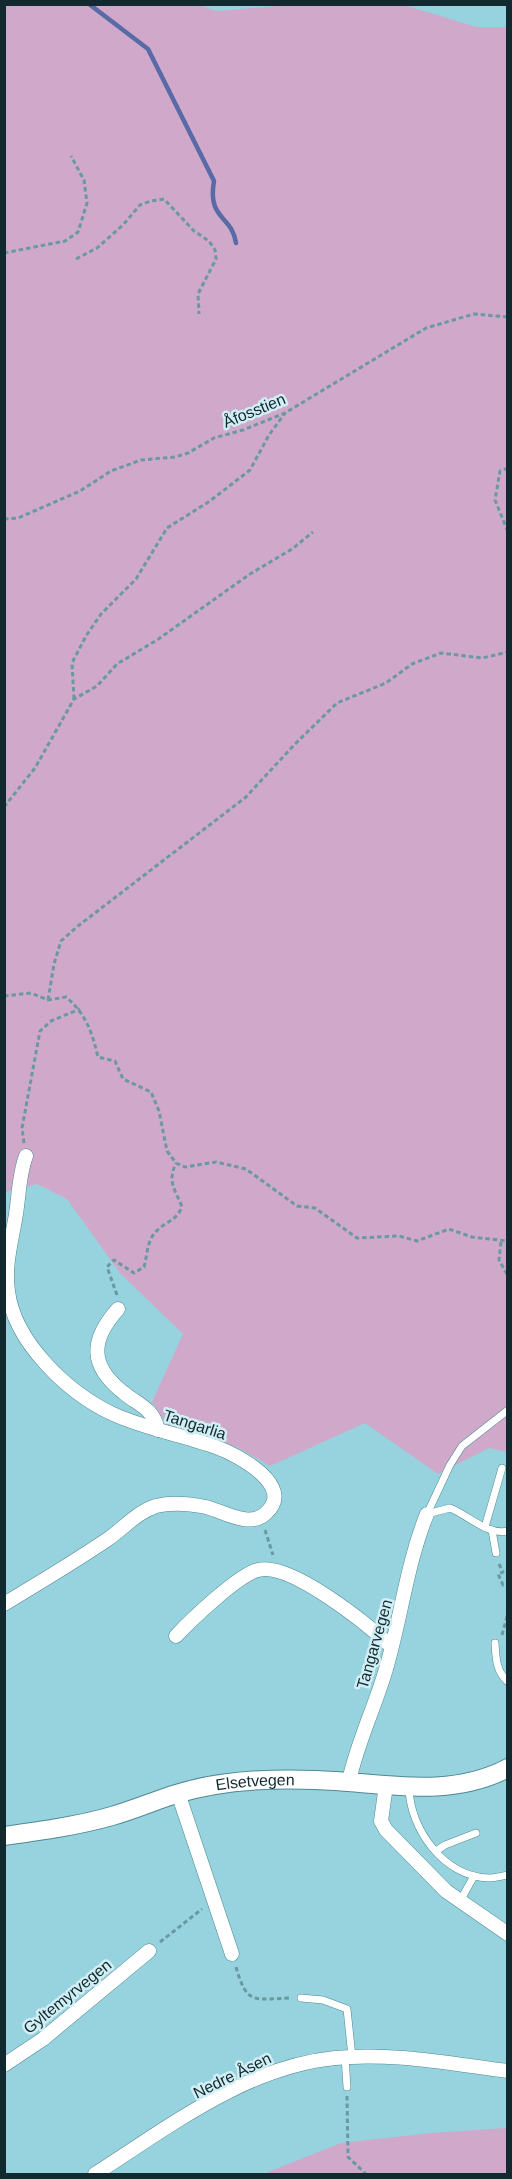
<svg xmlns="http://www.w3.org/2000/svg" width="512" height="2179" font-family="Arial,sans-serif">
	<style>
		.green { fill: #cfa8ca }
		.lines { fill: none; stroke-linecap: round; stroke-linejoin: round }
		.stream { stroke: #596ba6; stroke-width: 4.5 }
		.service-casing { stroke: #4e8993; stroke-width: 8 }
		.minor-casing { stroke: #4e8993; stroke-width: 15 }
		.secondary-casing { stroke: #4e8993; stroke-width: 20 }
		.path { stroke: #6a99a2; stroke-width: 3; stroke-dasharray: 4.5 3; stroke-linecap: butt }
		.service { stroke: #fff; stroke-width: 7 }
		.minor { stroke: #fff; stroke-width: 14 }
		.secondary { stroke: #fff; stroke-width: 18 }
		.labels { text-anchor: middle; stroke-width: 5; stroke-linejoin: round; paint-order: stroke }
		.street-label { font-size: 16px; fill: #122a2f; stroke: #d1eef4 }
	</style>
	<rect width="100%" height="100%" fill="#97d3de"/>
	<g class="green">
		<path d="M 196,4 L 216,11 L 303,4 L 401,4 L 476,27 L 507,27 L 507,1452 L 489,1448 L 438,1474 L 365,1423 L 270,1466 L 237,1447 L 168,1425 L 152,1402 L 183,1334 L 120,1273 L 67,1199 L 37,1184 L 5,1192 L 4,5 Z"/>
		<path d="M 507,2128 L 507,2174 L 263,2174 L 341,2143 L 431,2133 Z"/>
	</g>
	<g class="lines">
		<path class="stream" d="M 89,4 L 148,49 L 214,181 C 207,220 232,215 236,243"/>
		<defs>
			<g id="service">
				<path d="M 427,1514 L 450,1465 L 462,1446 L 508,1410"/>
				<path d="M 427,1514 L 450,1508 C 468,1515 488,1536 508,1531"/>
				<path d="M 485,1527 L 502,1468"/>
				<path d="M 492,1530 L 496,1553"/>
				<path d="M 495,1643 C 496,1659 496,1671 508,1682"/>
				<path d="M 409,1788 C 410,1829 444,1877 489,1878 C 495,1878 502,1876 508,1875"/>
				<path d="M 436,1851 L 445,1845 L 476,1833"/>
				<path d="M 460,1901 L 474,1876"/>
				<path d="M 301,1998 L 323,2000 L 347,2009 L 352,2057"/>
				<path d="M 345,2057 L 347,2087"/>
			</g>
			<g id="minor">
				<path d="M 118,1309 C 90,1340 89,1366 124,1393 C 140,1406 153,1408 158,1430"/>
				<path d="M 4,1604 C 39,1583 74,1562 108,1539 C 124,1528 137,1512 156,1506 C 172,1502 191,1504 206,1507 C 223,1511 250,1529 266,1513 C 296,1486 238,1455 216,1447 C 182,1435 146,1429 113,1414 C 68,1393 14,1342 8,1291 C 4,1266 12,1239 16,1214 C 19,1195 19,1174 26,1156"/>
				<path d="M 176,1636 C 191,1620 238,1575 258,1570 C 290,1561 368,1625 391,1646"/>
				<path d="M 349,1781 C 357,1743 375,1707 386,1669 C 401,1618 407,1563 427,1514"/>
				<path d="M 386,1785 L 381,1821 L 386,1830 L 446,1891 L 508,1934"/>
				<path d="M 178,1793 L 232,1954"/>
				<path d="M 4,2065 L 43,2039 L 149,1951"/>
				<path d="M 95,2174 C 169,2127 245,2067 335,2058 C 392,2052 451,2064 508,2071"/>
			</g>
			<g id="secondary">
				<path id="s1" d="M 4,1836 C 40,1831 77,1826 112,1816 C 133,1810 154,1801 176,1794 C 221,1780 269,1778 316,1780 C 380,1782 447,1800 508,1768"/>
			</g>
		</defs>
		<use href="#service" class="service-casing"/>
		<use href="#minor" class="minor-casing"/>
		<use href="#secondary" class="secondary-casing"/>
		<g class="path">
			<path d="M 4,253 L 65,241 L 78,232 L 87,203 L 84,180 L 71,156"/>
			<path d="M 76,259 L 97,248 L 123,225 L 140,205 L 151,201 L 164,199 L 194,231 L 209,241 L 215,250 L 216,259 L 198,294 L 199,314"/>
			<path d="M 508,468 L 500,471 L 495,500 L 508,532"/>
			<path d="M 4,519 L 18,518 L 80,491 L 111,471 L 141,460 L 175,457 L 188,453 L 214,438 L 243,430 L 285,413 L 426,328 L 474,314 L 508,317"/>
			<path d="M 74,699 L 72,663 L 86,636 L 101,614 L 136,579 L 167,528 L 210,501 L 250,470 L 269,435 L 285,413"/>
			<path d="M 4,807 L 35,768 L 74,699 L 97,686 L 117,664 L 157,640 L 250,574 L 292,549 L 313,532"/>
			<path d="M 4,996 L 31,993 L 48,1000 L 66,997 C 86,1014 92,1032 98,1057 L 115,1061 L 123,1079 L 151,1092 L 159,1111 L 167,1151 L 176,1163 L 185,1167 L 216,1162 L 246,1169 L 297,1206 L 315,1208 L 357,1238 L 399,1236 L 417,1241 L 449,1229 L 472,1237 L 508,1241"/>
			<path d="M 48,1000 L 54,964 L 61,941 L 78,926 L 246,797 L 294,745 L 337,703 L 386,683 L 412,664 L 441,653 L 482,658 L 508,652"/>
			<path d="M 24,1143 L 22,1128 L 40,1031 L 51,1021 L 80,1009"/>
			<path d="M 501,1242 L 499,1260 L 508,1276"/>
			<path d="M 117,1295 L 107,1267 L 114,1260 L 134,1273 L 144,1267 C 147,1257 147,1242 154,1234 C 164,1221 175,1223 182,1207 C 175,1189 167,1182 176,1163"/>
			<path d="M 265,1530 L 273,1555"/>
			<path d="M 499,1564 L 503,1572 L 498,1574 L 503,1585 L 508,1584"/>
			<path d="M 502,1635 L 508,1613"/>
			<path d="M 160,1942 L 202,1909"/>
			<path d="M 236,1967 C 247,2006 254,1999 291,1998"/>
			<path d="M 347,2096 L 348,2157 L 366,2174"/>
		</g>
		<use href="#service" class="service"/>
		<use href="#minor" class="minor"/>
		<use href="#secondary" class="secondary"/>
	</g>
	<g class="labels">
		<g class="street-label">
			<text transform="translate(254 410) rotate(-22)" y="6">Åfosstien</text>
			<text transform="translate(195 1424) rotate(18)" y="6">Tangarlia</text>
			<text transform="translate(374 1644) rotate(-74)" y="6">Tangarvegen</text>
			<text dy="6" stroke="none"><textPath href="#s1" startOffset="258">Elsetvegen</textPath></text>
			<text transform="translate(67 1996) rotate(-39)" y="6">Gyltemyrvegen</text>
			<text transform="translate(232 2075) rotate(-26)" y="6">Nedre Åsen</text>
		</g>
	</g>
	<rect width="512" height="2179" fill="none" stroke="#122a2f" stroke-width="12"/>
</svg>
